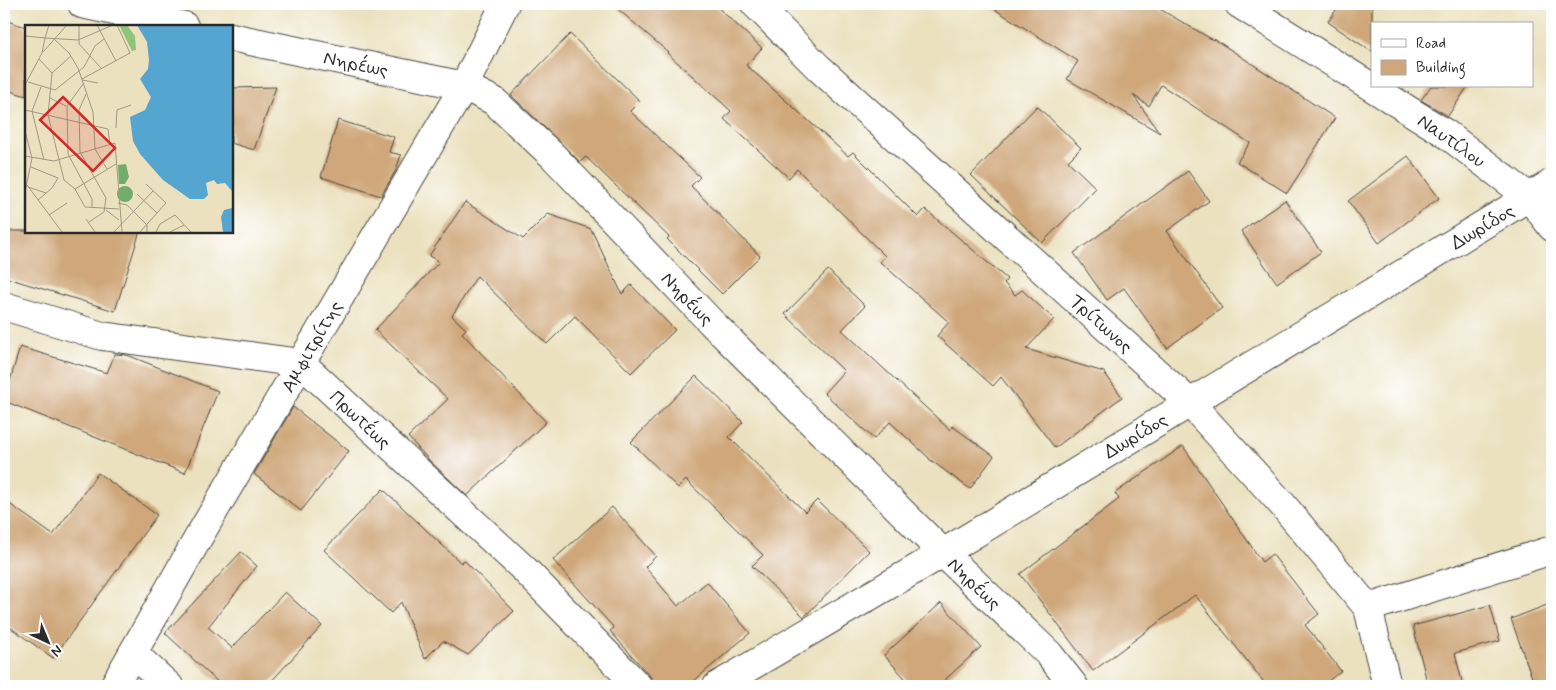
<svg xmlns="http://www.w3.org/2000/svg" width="1556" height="690" font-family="Mynerve,sans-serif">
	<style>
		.building { fill: #cfa77a }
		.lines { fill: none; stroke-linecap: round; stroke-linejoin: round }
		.minor-casing { stroke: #484641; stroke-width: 30 }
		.minor { stroke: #fff; stroke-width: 28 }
		.labels { text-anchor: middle; stroke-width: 4; stroke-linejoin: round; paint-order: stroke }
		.street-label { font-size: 19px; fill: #2b2b2b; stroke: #fff }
		.inset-road { fill: none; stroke: #9e9884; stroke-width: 1 }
		.view { fill: #d62828; fill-opacity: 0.15; stroke: #d62828; stroke-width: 2.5 }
		.inset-edge { fill: none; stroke: #2b2b2b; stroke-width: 2.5 }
	</style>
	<rect width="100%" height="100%" fill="#fff"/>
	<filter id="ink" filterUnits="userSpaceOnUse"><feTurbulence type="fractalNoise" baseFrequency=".02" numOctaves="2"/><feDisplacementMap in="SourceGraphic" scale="10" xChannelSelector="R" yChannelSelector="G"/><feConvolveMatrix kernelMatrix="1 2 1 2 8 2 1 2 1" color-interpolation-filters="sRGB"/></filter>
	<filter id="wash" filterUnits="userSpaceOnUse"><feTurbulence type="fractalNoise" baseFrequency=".0096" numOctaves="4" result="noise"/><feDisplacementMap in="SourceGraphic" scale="20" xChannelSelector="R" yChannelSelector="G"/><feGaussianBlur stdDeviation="1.12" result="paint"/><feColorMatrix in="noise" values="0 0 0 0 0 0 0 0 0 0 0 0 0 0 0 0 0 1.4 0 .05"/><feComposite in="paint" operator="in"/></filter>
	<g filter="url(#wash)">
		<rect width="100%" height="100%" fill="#ebe1bf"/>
		<g id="blocks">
			<g class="building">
				<path d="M 612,4 L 714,4 L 762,48 L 746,65 L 848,156 L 853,152 L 918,217 L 925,209 L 1007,279 L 1004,283 L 1015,295 L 1022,290 L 1054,319 L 1026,349 L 1104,372 L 1122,397 L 1055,448 L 1001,377 L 993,386 L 937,336 L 949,322 L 880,262 L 885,256 L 797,169 L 789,178 L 724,119 L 731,111 L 667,53 L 668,52 Z"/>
				<path d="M 986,4 L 1151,4 L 1213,40 L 1214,39 L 1335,118 L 1287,193 L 1237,162 L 1250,143 L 1161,85 L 1149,106 L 1133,95 L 1160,133 L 1067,79 L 1078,61 Z"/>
				<path d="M 1340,4 L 1372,4 L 1372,52 L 1328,22 Z"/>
				<path d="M 4,20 L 26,27 L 26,96 L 4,89 Z"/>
				<path d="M 570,34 L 640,101 L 630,111 L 700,177 L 691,186 L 760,256 L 722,294 L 667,239 L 669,237 L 586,157 L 580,162 L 511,95 Z"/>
				<path d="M 1431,86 L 1468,86 L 1448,116 L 1421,100 Z"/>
				<path d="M 276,87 L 254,150 L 231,143 L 231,88 Z"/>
				<path d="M 1037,106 L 1081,148 L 1068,161 L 1096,188 L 1042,243 L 971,175 Z"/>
				<path d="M 338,120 L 394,137 L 389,152 L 401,155 L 396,170 L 381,196 L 321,177 Z"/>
				<path d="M 1408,156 L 1439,198 L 1379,243 L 1348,201 Z"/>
				<path d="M 1188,171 L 1209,201 L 1167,231 L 1222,308 L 1167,348 L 1124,288 L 1107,300 L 1074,253 Z"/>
				<path d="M 1285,200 L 1321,252 L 1277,283 L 1241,231 Z"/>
				<path d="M 465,202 L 523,239 L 548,214 L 591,229 L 622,294 L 631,285 L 675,330 L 631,373 L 575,316 L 547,344 L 477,276 L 452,316 L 466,329 L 462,333 L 546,422 L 467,496 L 429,460 L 408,437 L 448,399 L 375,330 L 439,262 L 429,256 Z"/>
				<path d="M 10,231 L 140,231 L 115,311 L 4,277 L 4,253 Z"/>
				<path d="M 828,270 L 865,306 L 842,330 L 950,430 L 952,426 L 994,456 L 970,489 L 929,459 L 929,458 L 890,422 L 874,439 L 824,393 L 844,371 L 785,314 Z"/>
				<path d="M 20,347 L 107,373 L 115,354 L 127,355 L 218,391 L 185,473 L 4,401 Z"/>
				<path d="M 696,376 L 743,422 L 729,437 L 805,512 L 817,500 L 869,551 L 804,617 L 752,566 L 763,555 L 686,480 L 678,488 L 631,442 Z"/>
				<path d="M 293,407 L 349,451 L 301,511 L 254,474 Z"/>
				<path d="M 1183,446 L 1262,562 L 1272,554 L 1319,614 L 1305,625 L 1341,671 L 1322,686 L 1267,686 L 1195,595 L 1093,671 L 1020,574 L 1119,499 L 1115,493 Z"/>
				<path d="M 98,473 L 157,515 L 53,658 L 4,623 L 4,500 L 53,535 Z"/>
				<path d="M 383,489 L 461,563 L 464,560 L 514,611 L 468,655 L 443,641 L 425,659 L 401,602 L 391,613 L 324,550 Z"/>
				<path d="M 612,507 L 656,556 L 645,567 L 678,606 L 707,582 L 750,633 L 688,686 L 657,686 L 649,675 L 610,631 L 614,628 L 553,560 Z"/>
				<path d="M 241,552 L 257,566 L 208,627 L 232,648 L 285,592 L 322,626 L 267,686 L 222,686 L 165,633 Z"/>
				<path d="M 941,603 L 981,647 L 938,686 L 912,686 L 884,655 Z"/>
				<path d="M 1552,603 L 1552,686 L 1535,686 L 1511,619 Z"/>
				<path d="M 1490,605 L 1500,641 L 1455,653 L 1463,686 L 1428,686 L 1413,626 Z"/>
			</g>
		</g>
	</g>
	<g filter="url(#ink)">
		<use href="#blocks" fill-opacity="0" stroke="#484641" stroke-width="1"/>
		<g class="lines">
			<defs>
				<g id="minor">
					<path d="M 82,4 L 184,26"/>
					<path d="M 755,4 L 819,68 L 1189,402 L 1282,504 L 1368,608 L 1387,686"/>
					<path d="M 1239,4 L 1445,133 L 1529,197 L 1552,227"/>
					<path d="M 231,37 L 464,86 L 494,101 L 553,156 L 711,322 L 943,553 L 1049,654 L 1074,686"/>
					<path d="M 4,306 L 102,336 L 301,363 L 524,569 L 638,686"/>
					<path d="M 1368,608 L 1552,550"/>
					<path d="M 133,653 L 169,686"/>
					<path d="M 114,686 L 201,533 L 464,86 L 505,4"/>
					<path d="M 717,686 L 943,553 L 1552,183"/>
				</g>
			</defs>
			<use href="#minor" class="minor-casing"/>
			<use href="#minor" class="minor"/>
		</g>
	</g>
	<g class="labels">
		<g class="street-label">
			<text transform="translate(356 63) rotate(12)" y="7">Νηρέως</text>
			<text transform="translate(1452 140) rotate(35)" y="7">Ναυτίλου</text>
			<text transform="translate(1482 226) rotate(-31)" y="7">Δωρίδος</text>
			<text transform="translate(688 298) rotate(46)" y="7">Νηρέως</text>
			<text transform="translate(1102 323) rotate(42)" y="7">Τρίτωνος</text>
			<text transform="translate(311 346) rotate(-60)" y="7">Αμφιτρίτης</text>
			<text transform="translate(361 419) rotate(43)" y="7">Πρωτέως</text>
			<text transform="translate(1135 435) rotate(-31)" y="7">Δωρίδος</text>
			<text transform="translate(975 583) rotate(44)" y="7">Νηρέως</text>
		</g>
	</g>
	<g transform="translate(25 25)">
		<rect width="208" height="208" fill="#ebe1bf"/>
		<path d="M 94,0 L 102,0 L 110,11 L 111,25 L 107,26 Z" fill="#8dc67a"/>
		<path d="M 101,139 L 104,152 L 100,159 L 94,159 L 93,140 ZM92 169a8 8 0 1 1 16 0a8 8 0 1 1-16 0Z" fill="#72ab6a"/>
		<path d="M 112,0 L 207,0 L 207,166 L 200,158 L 192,159 L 189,155 L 181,158 L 183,170 L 179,174 L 165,174 L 138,155 L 115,129 L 108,116 L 105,92 L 120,85 L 126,72 L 115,54 L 123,44 L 124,35 L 122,17 ZM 207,183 L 207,207 L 198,207 L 196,192 L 199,185 Z" fill="#54a5cf"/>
		<path class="inset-road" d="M 24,0 L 20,13 L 53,15 L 88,0M 54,0 L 54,19 L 77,44M 72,0 L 91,36M 0,11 L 20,13 L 17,28 L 0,60M 29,14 L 44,28 L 53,43 L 68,87 L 70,124 L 82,144M 18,27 L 42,0M 46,31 L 27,48 L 23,90 L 39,155 L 50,164 L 60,182 L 94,184M 14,34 L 27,48M 57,54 L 105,28 L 92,0M 57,55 L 73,58M 3,57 L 30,65 L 59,42 L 70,21 L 79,14M 58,59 L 42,81 L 43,129 L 67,174 L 67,182M 16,62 L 7,86 L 19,135M 61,69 L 54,85 L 55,127 L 81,173 L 79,187 L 64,197M 25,73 L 41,81M 0,85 L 83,104 L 85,120M 91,103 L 92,85 L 106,80M 0,106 L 7,133 L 0,167M 0,131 L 29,136 L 90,118 L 97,207M 6,142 L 33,153 L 27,163 L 13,175M 2,160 L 37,207M 3,162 L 21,168M 50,164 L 91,139M 112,169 L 132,188M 93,178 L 102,180 L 122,200 L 122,207M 81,185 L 94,195M 24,190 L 42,178M 61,194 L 70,207M 89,207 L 128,166M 115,207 L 141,178 L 121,159M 131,207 L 135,199 L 150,190 L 166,207M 145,207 L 159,200"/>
		<path class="view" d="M 38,72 L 90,123 L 68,146 L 15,95 Z"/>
		<rect width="208" height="208" class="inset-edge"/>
	</g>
	<rect width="1556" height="690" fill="none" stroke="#fff" stroke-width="20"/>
	<rect x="1371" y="22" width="162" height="65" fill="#ffffff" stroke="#aaaaaa"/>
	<rect x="1381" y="39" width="25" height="8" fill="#ffffff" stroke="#aaaaaa"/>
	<text x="1416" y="48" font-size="15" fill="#2b2b2b">Road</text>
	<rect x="1381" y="60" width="25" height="15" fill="#cfa77a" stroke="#aaaaaa"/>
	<text x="1416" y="72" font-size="15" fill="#2b2b2b">Building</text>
	<g transform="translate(48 642) rotate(136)" stroke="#ffffff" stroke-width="4" paint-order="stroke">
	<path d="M0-4L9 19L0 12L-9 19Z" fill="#2b2b2b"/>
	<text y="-8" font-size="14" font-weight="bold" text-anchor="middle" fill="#2b2b2b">N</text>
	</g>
</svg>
